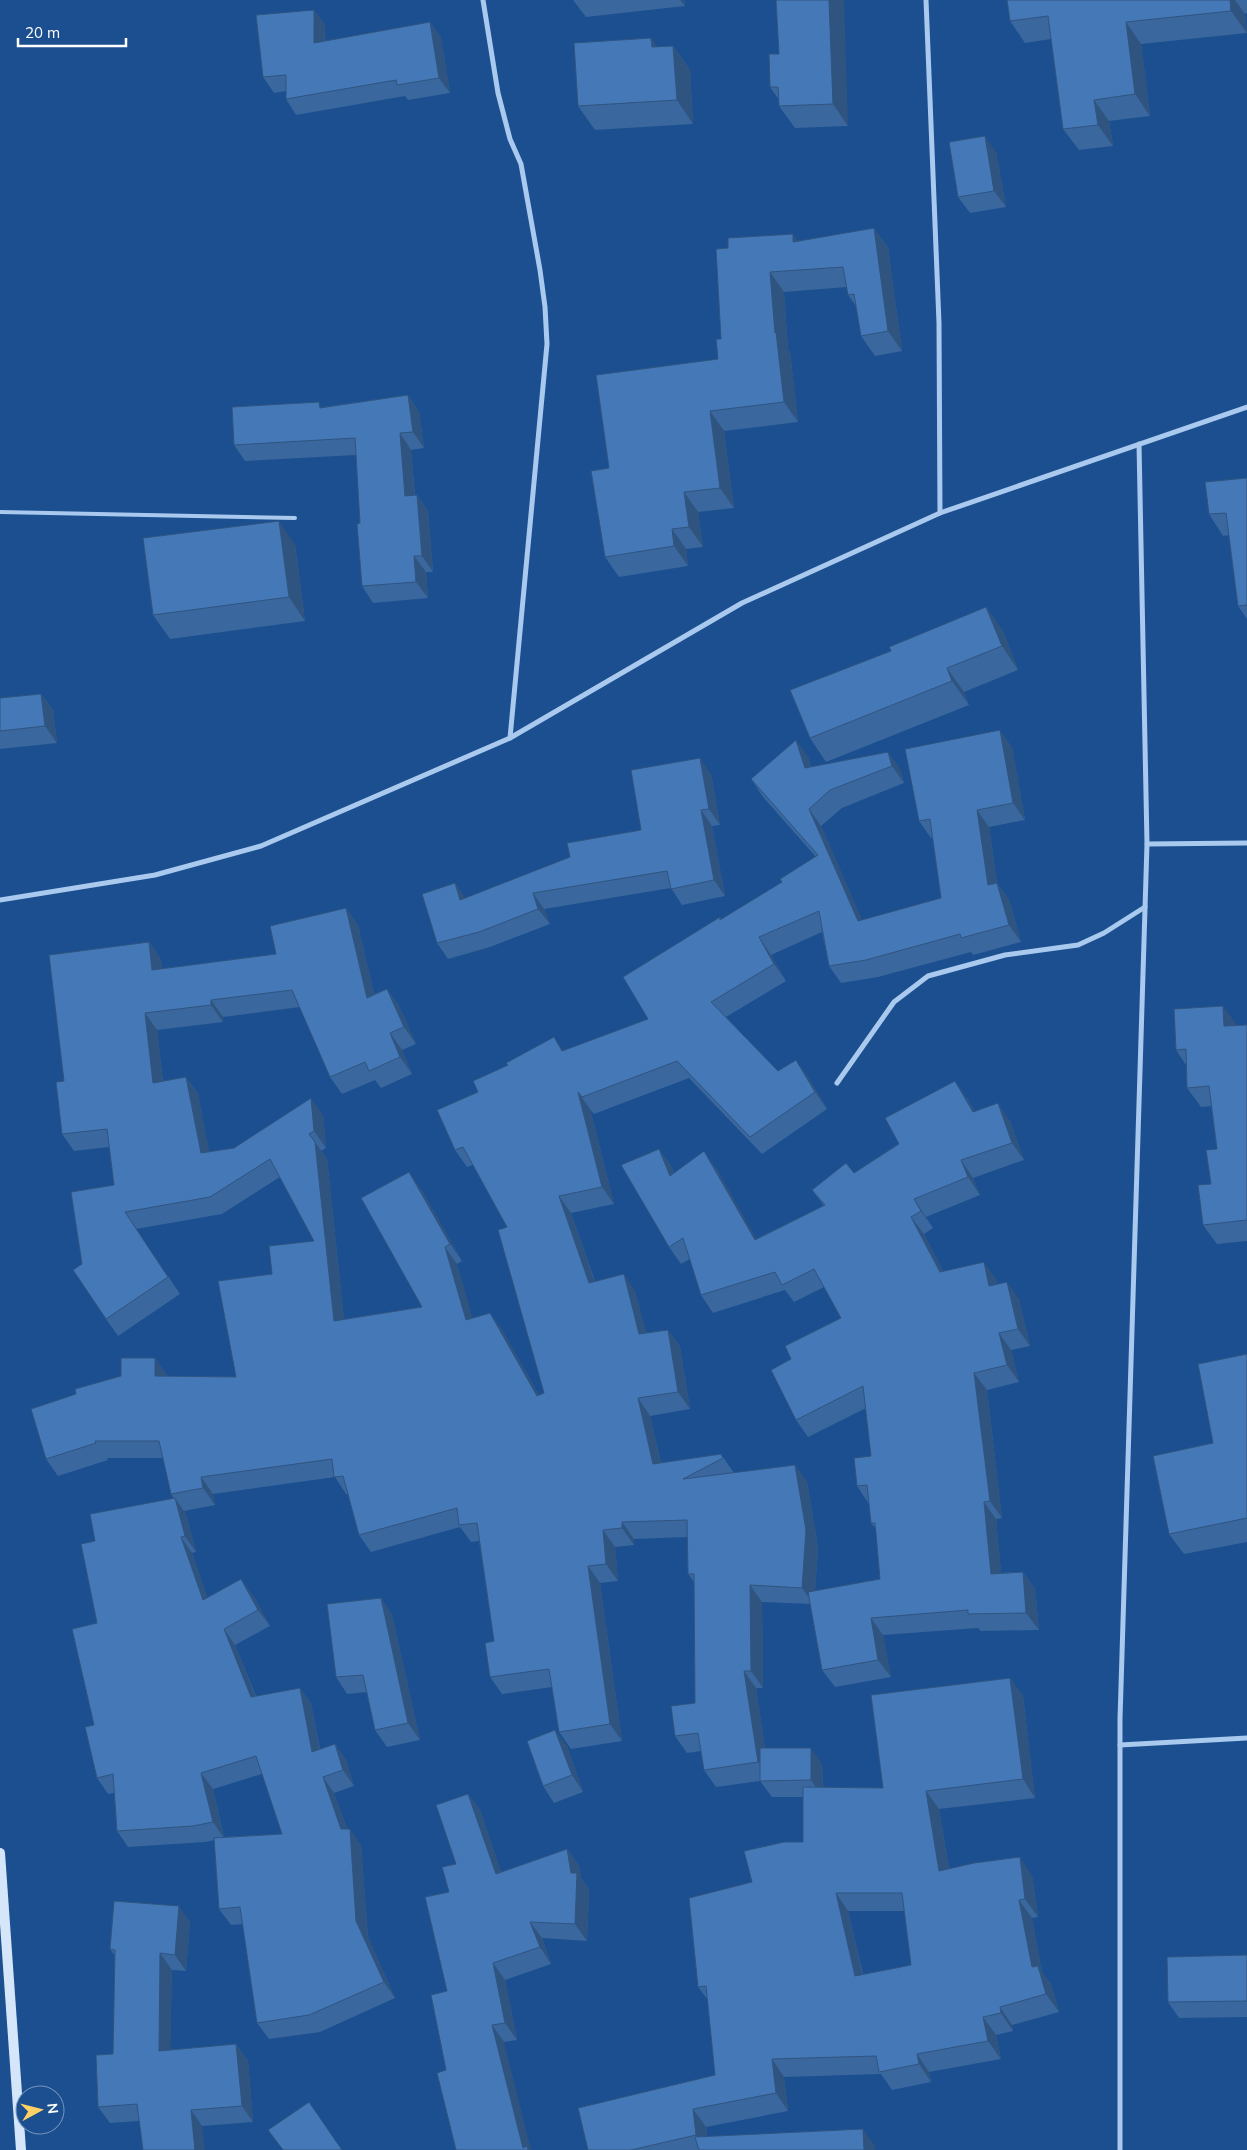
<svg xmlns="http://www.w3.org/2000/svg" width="1247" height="2150" font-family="Mulish,sans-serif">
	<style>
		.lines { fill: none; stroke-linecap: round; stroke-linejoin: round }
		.lane { stroke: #a9c9ee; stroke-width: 4 }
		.street { stroke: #a9c9ee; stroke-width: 5 }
		.secondary { stroke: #d6e6fa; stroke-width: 10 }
		.wall { fill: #3a679d; fill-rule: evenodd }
		.shaded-wall { fill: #305480 }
		.building { fill: #4478b7; stroke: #305480; fill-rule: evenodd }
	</style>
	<rect width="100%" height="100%" fill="#1b4f8f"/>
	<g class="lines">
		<path class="lane" d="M 0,512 L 295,518"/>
		<g class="street">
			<path d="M 483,0 L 498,93 L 510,139 L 521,164 L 540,270 L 545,307 L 547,344 L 510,738"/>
			<path d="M 926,0 L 939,323 L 940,513"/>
			<path d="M 1147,844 L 1247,843"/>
			<path d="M 0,900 L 155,875 L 261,846 L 510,738 L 742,603 L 940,513 L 1247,407"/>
			<path d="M 837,1083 L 894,1002 L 928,976 L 1005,955 L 1078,945 L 1104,933 L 1145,907"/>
			<path d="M 1120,1745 L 1247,1738"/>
			<path d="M 1120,2150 L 1120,1719 L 1147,844 L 1139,444"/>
		</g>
		<path class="secondary" d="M 0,1853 L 21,2150"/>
	</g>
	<g class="wall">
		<path d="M 573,0 L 684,0 L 685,6 L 586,17 Z"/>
		<path d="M 776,0 L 848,126 L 795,128 L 779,106 L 779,100 L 770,87 L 779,54 Z"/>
		<path d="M 1007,0 L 1247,0 L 1247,13 L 1245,14 L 1247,33 L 1141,44 L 1150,116 L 1109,121 L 1113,146 L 1079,150 L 1063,129 L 1051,39 L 1025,43 L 1010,21 Z"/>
		<path d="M 314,10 L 325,25 L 325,41 L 430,22 L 441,38 L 450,93 L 408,100 L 405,96 L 296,115 L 286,99 L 286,91 L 274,93 L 263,77 Z"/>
		<path d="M 673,46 L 690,70 L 693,124 L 595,130 L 578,106 L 657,47 Z"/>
		<path d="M 996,152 L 1006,207 L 970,213 L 958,197 Z"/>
		<path d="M 874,228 L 888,248 L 902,351 L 875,356 L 861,336 L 856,306 L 848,295 L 847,287 L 784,292 L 788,350 L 790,352 L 798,422 L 724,431 L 734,508 L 698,512 L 703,547 L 686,549 L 688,566 L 619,577 L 605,557 L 609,468 L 718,359 L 721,339 L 716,249 L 798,242 Z"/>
		<path d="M 408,395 L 419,412 L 424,448 L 411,450 L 415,495 L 417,495 L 428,511 L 433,572 L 426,572 L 428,598 L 373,603 L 362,586 L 360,523 L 356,455 L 245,461 L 234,445 L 323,407 Z"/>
		<path d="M 1247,478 L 1247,619 L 1238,606 L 1229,535 L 1223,536 L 1209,514 Z"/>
		<path d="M 295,545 L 305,621 L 170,639 L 153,615 Z"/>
		<path d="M 986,607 L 1003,631 L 1018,670 L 964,692 L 969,705 L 826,762 L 810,738 Z"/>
		<path d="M 41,694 L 53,710 L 57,743 L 0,749 L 0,698 Z"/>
		<path d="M 1012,747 L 1025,820 L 989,827 L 997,883 L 1009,900 L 1021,942 L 973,955 L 971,952 L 878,977 L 841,983 L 829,966 L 822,932 L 771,955 L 786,981 L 726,1017 L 778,1071 L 808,1077 L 827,1109 L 762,1154 L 689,1078 L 594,1114 L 590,1109 L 614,1204 L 571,1213 L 595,1281 L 635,1291 L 646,1333 L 668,1330 L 680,1347 L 690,1409 L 650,1416 L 661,1463 L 721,1454 L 734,1473 L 795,1465 L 807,1482 L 818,1547 L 815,1591 L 880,1579 L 876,1529 L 871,1523 L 869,1504 L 857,1486 L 871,1456 L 866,1408 L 808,1437 L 796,1420 L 791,1359 L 841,1318 L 824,1287 L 794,1302 L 785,1290 L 713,1313 L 701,1295 L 690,1259 L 681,1264 L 669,1247 L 659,1149 L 671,1166 L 674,1173 L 716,1168 L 756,1239 L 824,1206 L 812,1190 L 854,1173 L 967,1098 L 975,1112 L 1010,1121 L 1024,1160 L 973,1178 L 980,1195 L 926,1217 L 933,1228 L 924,1234 L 943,1271 L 996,1279 L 997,1284 L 1019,1299 L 1030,1346 L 1011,1350 L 1019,1382 L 987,1390 L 1002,1518 L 996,1519 L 1001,1573 L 1023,1572 L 1035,1589 L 1039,1630 L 981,1631 L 978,1628 L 883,1635 L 891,1677 L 835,1687 L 822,1670 L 810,1604 L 762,1602 L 763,1688 L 756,1688 L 765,1748 L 822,1764 L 823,1787 L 883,1788 L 1010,1678 L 1023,1696 L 1035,1798 L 939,1809 L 949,1869 L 1032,1876 L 1038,1917 L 1032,1918 L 1042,1972 L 1051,1984 L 1059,2012 L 1012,2025 L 1013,2031 L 996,2035 L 1001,2059 L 929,2072 L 931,2082 L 892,2090 L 881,2074 L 784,2077 L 788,2111 L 706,2127 L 707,2136 L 875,2146 L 875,2150 L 588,2150 L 715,2075 L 708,2000 L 698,1987 L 752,1882 L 803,1842 L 803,1797 L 772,1797 L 760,1781 L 716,1787 L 704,1770 L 701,1751 L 687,1753 L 675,1736 L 695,1703 L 694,1582 L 688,1574 L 688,1537 L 634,1539 L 634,1545 L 615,1547 L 618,1581 L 600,1583 L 622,1741 L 571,1749 L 559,1732 L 552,1687 L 502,1694 L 490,1677 L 494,1641 L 479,1541 L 471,1542 L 460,1527 L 371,1552 L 359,1535 L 348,1494 L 346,1494 L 335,1477 L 213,1494 L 215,1505 L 184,1511 L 186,1514 L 196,1552 L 192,1553 L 207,1597 L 253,1595 L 270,1626 L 235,1645 L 256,1696 L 300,1688 L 311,1704 L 320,1749 L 335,1744 L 346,1760 L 354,1786 L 334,1793 L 347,1829 L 361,1845 L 368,1937 L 395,1998 L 320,2032 L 269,2039 L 257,2023 L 243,1924 L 231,1925 L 219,1909 L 215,1840 L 205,1842 L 128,1847 L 117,1831 L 114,1793 L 108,1794 L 97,1778 L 94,1725 L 97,1623 L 95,1541 L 174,1499 L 171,1494 L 163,1458 L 107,1458 L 108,1460 L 58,1476 L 46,1459 L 76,1394 L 121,1376 L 155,1358 L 167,1376 L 236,1377 L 272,1274 L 314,1241 L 280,1177 L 222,1214 L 136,1229 L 180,1294 L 118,1336 L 106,1319 L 82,1264 L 114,1185 L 109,1147 L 74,1151 L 62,1134 L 64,1081 L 149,942 L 161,960 L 162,969 L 276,954 L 346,908 L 358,925 L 374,994 L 387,989 L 399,1006 L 416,1044 L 402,1050 L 412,1074 L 381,1088 L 375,1080 L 342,1094 L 330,1077 L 300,1007 L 223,1017 L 223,1022 L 157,1030 L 163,1081 L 186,1077 L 198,1094 L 209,1152 L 234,1148 L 323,1115 L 326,1148 L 321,1151 L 327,1159 L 344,1319 L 422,1307 L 421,1189 L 462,1261 L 457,1264 L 472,1318 L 490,1313 L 502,1330 L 539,1395 L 544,1393 L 507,1227 L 473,1165 L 467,1167 L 455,1150 L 478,1092 L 564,1051 L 648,1019 L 720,917 L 721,919 L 782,882 L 816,857 L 763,797 L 751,779 L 808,757 L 811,767 L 888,752 L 900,769 L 904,783 L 842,808 L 821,826 L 862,920 L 941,898 L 933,838 L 931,838 L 919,821 ZM 262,1774 L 282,1834 L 224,1837 L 213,1789 ZM 848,1911 L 905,1911 L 911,1965 L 863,1974 Z"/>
		<path d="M 711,774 L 720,825 L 712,826 L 725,896 L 682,905 L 671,888 L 544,909 L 550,924 L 490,947 L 448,959 L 437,943 L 455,883 L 465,898 L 641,830 Z"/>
		<path d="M 1237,1025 L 1247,1025 L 1247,1241 L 1217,1244 L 1203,1225 L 1217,1149 L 1211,1106 L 1201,1107 L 1187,1088 L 1186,1065 L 1176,1050 Z"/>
		<path d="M 1247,1354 L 1247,1542 L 1184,1554 L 1169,1534 L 1213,1443 Z"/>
		<path d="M 381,1598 L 392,1615 L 420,1740 L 387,1747 L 375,1730 L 367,1692 L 347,1694 L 336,1677 Z"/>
		<path d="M 567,1746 L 583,1792 L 554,1803 L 543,1786 Z"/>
		<path d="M 468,1794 L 480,1810 L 501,1872 L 567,1849 L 579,1866 L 581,1878 L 589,1890 L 587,1941 L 542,1938 L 551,1964 L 505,1980 L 517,2040 L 504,2042 L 446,2070 L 449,1892 L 456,1864 Z"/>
		<path d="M 190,1922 L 186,1971 L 172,1970 L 170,2050 L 236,2044 L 248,2061 L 253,2122 L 202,2126 L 139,2121 L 110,2123 L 98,2107 L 113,2054 L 115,1956 L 110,1949 Z"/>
		<path d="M 1247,1955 L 1247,2017 L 1179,2018 L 1168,2002 Z"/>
	</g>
	<g class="shaded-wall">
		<path d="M 680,0 L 684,0 L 685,6 Z"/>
		<path d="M 829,0 L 844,0 L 848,126 L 833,104 Z"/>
		<path d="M 1230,0 L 1235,0 L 1245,14 L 1247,33 L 1231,11 Z"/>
		<path d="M 314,10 L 325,25 L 324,58 L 314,43 Z"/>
		<path d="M 430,22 L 441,38 L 450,93 L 439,78 Z"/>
		<path d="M 1126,22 L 1141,44 L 1150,116 L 1135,94 Z"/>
		<path d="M 651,38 L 668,62 L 652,47 Z"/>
		<path d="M 673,46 L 690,70 L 693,124 L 677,100 Z"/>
		<path d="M 1094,100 L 1109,121 L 1113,146 L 1098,125 Z"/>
		<path d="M 985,136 L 996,152 L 1006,207 L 994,191 Z"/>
		<path d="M 874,228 L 888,248 L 902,351 L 888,331 Z"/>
		<path d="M 793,234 L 807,254 L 793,242 Z"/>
		<path d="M 770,272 L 784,292 L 788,350 L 790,352 L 798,422 L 784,402 L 775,333 Z"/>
		<path d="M 408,395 L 419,412 L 424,448 L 413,432 Z"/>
		<path d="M 710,411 L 724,431 L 734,508 L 720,488 Z"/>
		<path d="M 400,433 L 411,450 L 416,512 L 405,496 Z"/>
		<path d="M 684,492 L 698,512 L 703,547 L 689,527 Z"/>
		<path d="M 417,495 L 428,511 L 433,572 L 422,556 Z"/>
		<path d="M 279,521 L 295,545 L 305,621 L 289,597 Z"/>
		<path d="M 672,529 L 686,549 L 688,566 L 674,546 Z"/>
		<path d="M 414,556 L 426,572 L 428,598 L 416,582 Z"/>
		<path d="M 986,607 L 1003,631 L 1018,670 L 1002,646 Z"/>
		<path d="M 947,668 L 964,692 L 969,705 L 952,681 Z"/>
		<path d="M 41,694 L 53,710 L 57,743 L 45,726 Z"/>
		<path d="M 1000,730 L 1012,747 L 1025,820 L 1013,803 Z"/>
		<path d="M 796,740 L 808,757 L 817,785 L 805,768 Z"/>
		<path d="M 888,752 L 900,769 L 904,783 L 892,766 Z"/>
		<path d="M 700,758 L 711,774 L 720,825 L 709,809 Z"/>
		<path d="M 809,809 L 821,826 L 870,938 L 858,921 Z"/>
		<path d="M 701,810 L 712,826 L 725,896 L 714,880 Z"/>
		<path d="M 977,810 L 989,827 L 1000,903 L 988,885 Z"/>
		<path d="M 455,883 L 466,899 L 460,900 Z"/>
		<path d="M 997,883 L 1009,900 L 1021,942 L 1009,925 Z"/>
		<path d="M 533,893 L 544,909 L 550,924 L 538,909 Z"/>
		<path d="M 346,908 L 358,925 L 379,1015 L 367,998 Z"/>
		<path d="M 759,937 L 771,955 L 786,981 L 774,964 Z"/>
		<path d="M 149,942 L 161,960 L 164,988 L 152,970 Z"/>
		<path d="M 387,989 L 399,1006 L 416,1044 L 404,1027 Z"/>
		<path d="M 211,1000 L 223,1017 L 223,1022 L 211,1005 Z"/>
		<path d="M 1223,1006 L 1237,1025 L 1224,1026 Z"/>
		<path d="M 145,1013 L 157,1030 L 165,1100 L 153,1083 Z"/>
		<path d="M 390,1033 L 402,1050 L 412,1074 L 400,1057 Z"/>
		<path d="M 554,1037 L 566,1054 L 562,1051 Z"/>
		<path d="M 796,1060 L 808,1077 L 827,1109 L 815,1092 Z"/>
		<path d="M 186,1077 L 198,1094 L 213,1170 L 201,1153 Z"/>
		<path d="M 955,1081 L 967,1098 L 985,1130 L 973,1112 Z"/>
		<path d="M 578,1092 L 590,1109 L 614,1204 L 602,1187 Z"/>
		<path d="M 311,1098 L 323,1115 L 326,1148 L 314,1131 Z"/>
		<path d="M 998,1103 L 1010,1121 L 1024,1160 L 1012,1143 Z"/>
		<path d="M 315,1142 L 327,1159 L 346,1338 L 334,1321 Z"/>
		<path d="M 659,1149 L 671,1166 L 682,1194 L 670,1176 Z"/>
		<path d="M 704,1151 L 716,1168 L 767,1257 L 755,1240 Z"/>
		<path d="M 961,1160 L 973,1178 L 980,1195 L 968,1177 Z"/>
		<path d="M 409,1172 L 421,1189 L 462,1261 L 450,1244 Z"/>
		<path d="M 559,1196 L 571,1213 L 601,1300 L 589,1283 Z"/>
		<path d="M 914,1199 L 926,1217 L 933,1228 L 921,1211 Z"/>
		<path d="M 911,1217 L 924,1234 L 952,1289 L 940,1272 Z"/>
		<path d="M 445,1247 L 457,1264 L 478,1337 L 466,1320 Z"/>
		<path d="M 984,1262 L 996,1279 L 1001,1303 L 989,1286 Z"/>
		<path d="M 624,1274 L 635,1291 L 651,1351 L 639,1334 Z"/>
		<path d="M 1007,1282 L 1019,1299 L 1030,1346 L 1018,1329 Z"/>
		<path d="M 490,1313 L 502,1330 L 549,1413 L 537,1396 Z"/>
		<path d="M 668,1330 L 680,1347 L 690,1409 L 678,1392 Z"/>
		<path d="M 999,1333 L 1011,1350 L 1019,1382 L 1007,1365 Z"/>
		<path d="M 155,1358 L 167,1375 L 167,1393 L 155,1376 Z"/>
		<path d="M 974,1373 L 987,1390 L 1002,1518 L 990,1501 Z"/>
		<path d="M 638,1398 L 650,1416 L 665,1481 L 653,1464 Z"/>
		<path d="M 795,1465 L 807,1482 L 818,1547 L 814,1605 L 802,1588 Z"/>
		<path d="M 201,1477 L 213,1494 L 215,1505 L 203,1488 Z"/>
		<path d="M 175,1498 L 186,1514 L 196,1552 L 185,1536 Z"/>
		<path d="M 984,1502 L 996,1519 L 1003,1591 L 991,1574 Z"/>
		<path d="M 622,1522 L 634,1539 L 634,1545 L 622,1528 Z"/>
		<path d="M 603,1530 L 615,1547 L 618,1581 L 606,1564 Z"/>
		<path d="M 181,1537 L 192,1553 L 214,1616 L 203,1600 Z"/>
		<path d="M 588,1566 L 600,1583 L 622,1741 L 610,1724 Z"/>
		<path d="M 1023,1572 L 1035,1589 L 1039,1630 L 1026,1613 Z"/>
		<path d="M 241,1579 L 253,1595 L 270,1626 L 258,1610 Z"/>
		<path d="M 750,1585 L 762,1602 L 763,1688 L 751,1671 Z"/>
		<path d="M 381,1598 L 392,1615 L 420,1740 L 408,1723 Z"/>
		<path d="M 871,1618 L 883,1635 L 891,1677 L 878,1660 Z"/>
		<path d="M 224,1629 L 235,1645 L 262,1713 L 251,1697 Z"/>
		<path d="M 744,1671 L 756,1688 L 770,1779 L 758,1762 Z"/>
		<path d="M 1010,1678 L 1023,1696 L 1035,1798 L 1023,1779 Z"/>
		<path d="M 300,1688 L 311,1704 L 323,1768 L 312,1752 Z"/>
		<path d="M 555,1730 L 567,1746 L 583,1792 L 572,1775 Z"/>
		<path d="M 335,1744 L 346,1760 L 354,1786 L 343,1770 Z"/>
		<path d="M 811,1748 L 822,1764 L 823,1797 L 811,1780 Z"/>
		<path d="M 201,1773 L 213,1789 L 224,1838 L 213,1822 Z"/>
		<path d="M 323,1777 L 334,1793 L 351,1841 L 350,1829 L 361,1845 L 368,1937 L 395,1998 L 384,1982 L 356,1921 L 341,1829 Z"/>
		<path d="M 926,1791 L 939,1809 L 952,1889 L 939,1871 Z"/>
		<path d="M 468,1794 L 480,1810 L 508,1891 L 496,1874 Z"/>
		<path d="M 567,1849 L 579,1866 L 581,1878 L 589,1890 L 587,1941 L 575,1924 L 571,1873 Z"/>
		<path d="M 1020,1857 L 1032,1876 L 1038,1917 L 1025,1899 Z"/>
		<path d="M 836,1893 L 848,1911 L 867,1994 L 855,1976 Z"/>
		<path d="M 1019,1900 L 1032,1918 L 1042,1972 L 1051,1984 L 1059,2012 L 1046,1994 L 1032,1967 Z"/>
		<path d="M 179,1906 L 190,1922 L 186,1971 L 175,1955 Z"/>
		<path d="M 530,1922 L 542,1938 L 551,1964 L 540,1947 Z"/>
		<path d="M 160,1953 L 172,1970 L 170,2068 L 159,2051 Z"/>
		<path d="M 493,1963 L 505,1980 L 517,2040 L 505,2023 Z"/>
		<path d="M 1000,2007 L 1012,2025 L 1013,2031 L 1001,2013 Z"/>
		<path d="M 983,2017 L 996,2035 L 1001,2059 L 988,2041 Z"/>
		<path d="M 492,2025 L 504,2042 L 531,2150 L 525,2150 L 523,2148 Z"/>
		<path d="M 236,2044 L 248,2061 L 253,2122 L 242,2106 Z"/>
		<path d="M 917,2054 L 929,2072 L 931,2082 L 919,2064 Z"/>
		<path d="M 772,2059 L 784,2077 L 788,2111 L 776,2093 Z"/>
		<path d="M 693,2109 L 706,2127 L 708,2150 L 707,2150 L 696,2135 Z"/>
		<path d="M 191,2110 L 202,2126 L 205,2150 L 195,2150 Z"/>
		<path d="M 863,2129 L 875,2146 L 875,2150 L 864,2150 Z"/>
	</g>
	<g class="building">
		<path d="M 776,0 L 829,0 L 833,104 L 779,106 L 778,87 L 770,87 L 769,54 L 779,54 Z"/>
		<path d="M 1007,0 L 1230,0 L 1231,11 L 1126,22 L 1135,94 L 1094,100 L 1098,125 L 1063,129 L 1048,16 L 1010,21 Z"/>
		<path d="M 314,10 L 314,43 L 430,22 L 439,78 L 397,85 L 396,80 L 286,99 L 286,75 L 263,77 L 256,15 Z"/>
		<path d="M 651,38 L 652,47 L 673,46 L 677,100 L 578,106 L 574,43 Z"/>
		<path d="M 985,136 L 994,191 L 958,197 L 949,142 Z"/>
		<path d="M 874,228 L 888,331 L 861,336 L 854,294 L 848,295 L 843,267 L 770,272 L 775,333 L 776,332 L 784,402 L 710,411 L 720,488 L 684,492 L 689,527 L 672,529 L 674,546 L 605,557 L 591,471 L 609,468 L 596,375 L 718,359 L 716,339 L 721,339 L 716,249 L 728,248 L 728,238 L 793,234 L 793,242 Z"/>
		<path d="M 408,395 L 413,432 L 400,433 L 405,496 L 417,495 L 422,556 L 414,556 L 416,582 L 362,586 L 357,524 L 360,523 L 355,438 L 234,445 L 232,407 L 319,402 L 320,408 Z"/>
		<path d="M 1247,478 L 1247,605 L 1238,606 L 1226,513 L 1209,514 L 1205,482 Z"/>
		<path d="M 279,521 L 289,597 L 153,615 L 143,538 Z"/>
		<path d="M 986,607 L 1002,646 L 947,668 L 952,681 L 810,738 L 790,690 L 891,651 L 889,647 Z"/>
		<path d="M 41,694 L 45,726 L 0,731 L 0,698 Z"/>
		<path d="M 1000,730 L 1013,803 L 977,810 L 988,885 L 997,883 L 1009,925 L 961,938 L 960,934 L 866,960 L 829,966 L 819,911 L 759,937 L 774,964 L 711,1002 L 778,1071 L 796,1060 L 815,1092 L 750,1137 L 677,1061 L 582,1097 L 578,1092 L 602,1187 L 559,1196 L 589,1283 L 624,1274 L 639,1334 L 668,1330 L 678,1392 L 638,1398 L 653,1464 L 721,1454 L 723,1458 L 683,1479 L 795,1465 L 806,1530 L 802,1588 L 750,1585 L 751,1671 L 744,1671 L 758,1762 L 704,1770 L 698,1733 L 675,1736 L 671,1706 L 695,1703 L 694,1574 L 688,1574 L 687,1520 L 622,1522 L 622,1528 L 603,1530 L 606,1564 L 588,1566 L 610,1724 L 559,1732 L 549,1669 L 490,1677 L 485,1643 L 494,1641 L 477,1523 L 459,1525 L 457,1508 L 359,1535 L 343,1476 L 334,1477 L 332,1459 L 201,1477 L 203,1488 L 171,1494 L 159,1441 L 95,1441 L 96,1443 L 46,1459 L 31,1409 L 76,1394 L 75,1389 L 121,1376 L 121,1358 L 155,1358 L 155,1376 L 236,1377 L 218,1281 L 272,1274 L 269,1246 L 314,1241 L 270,1159 L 210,1197 L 125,1212 L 168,1277 L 106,1319 L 73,1270 L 82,1264 L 71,1192 L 114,1185 L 107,1129 L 62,1134 L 56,1082 L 64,1081 L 49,955 L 149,942 L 152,970 L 276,954 L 270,926 L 346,908 L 367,998 L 387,989 L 404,1027 L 390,1033 L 400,1057 L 369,1071 L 365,1062 L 330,1077 L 292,990 L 211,1000 L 211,1005 L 145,1013 L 153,1083 L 186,1077 L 201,1153 L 234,1148 L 311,1098 L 314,1131 L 309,1134 L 315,1142 L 334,1321 L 422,1307 L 361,1198 L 409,1172 L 450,1244 L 445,1247 L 466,1320 L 490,1313 L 537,1396 L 544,1393 L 498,1230 L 507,1227 L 463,1147 L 455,1150 L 437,1110 L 478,1092 L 473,1081 L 508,1065 L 506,1063 L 554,1037 L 562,1051 L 648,1019 L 623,977 L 720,917 L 720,920 L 782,882 L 780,879 L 818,855 L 751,779 L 796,740 L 805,768 L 888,752 L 892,766 L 830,790 L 809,809 L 858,921 L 941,898 L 930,819 L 919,821 L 905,749 Z"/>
		<path d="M 700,758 L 709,809 L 701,810 L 714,880 L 671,889 L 667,871 L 533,893 L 538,909 L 479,932 L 437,943 L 422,894 L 455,883 L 460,900 L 570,857 L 567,843 L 641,830 L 631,770 Z"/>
		<path d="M 1223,1006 L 1224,1026 L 1247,1025 L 1247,1220 L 1203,1225 L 1198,1185 L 1211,1184 L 1206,1150 L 1217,1149 L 1209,1086 L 1187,1088 L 1186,1049 L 1176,1050 L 1174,1009 Z"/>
		<path d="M 955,1081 L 973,1112 L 998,1103 L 1012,1143 L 961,1160 L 968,1177 L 914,1199 L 921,1211 L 911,1217 L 940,1272 L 984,1262 L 989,1286 L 1007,1282 L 1018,1329 L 999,1333 L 1007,1365 L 974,1373 L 990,1501 L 984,1502 L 991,1574 L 1023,1572 L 1026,1613 L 968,1614 L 968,1610 L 871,1618 L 878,1660 L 822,1670 L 808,1592 L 880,1579 L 875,1523 L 871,1523 L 867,1485 L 857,1486 L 854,1458 L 871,1456 L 863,1386 L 796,1420 L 771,1370 L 791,1359 L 785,1346 L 841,1318 L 814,1269 L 782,1285 L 775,1272 L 701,1295 L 683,1238 L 669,1247 L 621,1165 L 659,1149 L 670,1176 L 704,1151 L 755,1240 L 825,1205 L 812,1190 L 846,1163 L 854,1173 L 899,1144 L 885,1118 Z"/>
		<path d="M 1247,1354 L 1247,1518 L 1169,1534 L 1153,1456 L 1213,1443 L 1198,1364 Z"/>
		<path d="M 175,1498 L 185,1536 L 181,1537 L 203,1600 L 241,1579 L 258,1610 L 224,1629 L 251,1697 L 300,1688 L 312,1752 L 335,1744 L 343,1770 L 323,1777 L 341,1829 L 350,1829 L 356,1921 L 384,1982 L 309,2015 L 257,2023 L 240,1907 L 219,1909 L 214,1838 L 282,1834 L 256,1756 L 201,1773 L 213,1822 L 193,1826 L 117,1831 L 113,1774 L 97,1778 L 85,1727 L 94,1725 L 72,1629 L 97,1623 L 81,1544 L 95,1541 L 90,1514 Z"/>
		<path d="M 381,1598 L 408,1723 L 375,1730 L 363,1675 L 336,1677 L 327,1604 Z"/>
		<path d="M 1010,1678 L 1023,1779 L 926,1791 L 939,1871 L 974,1863 L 1020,1857 L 1025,1899 L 1019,1900 L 1032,1967 L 1038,1966 L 1046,1994 L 1000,2007 L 1001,2013 L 983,2017 L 988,2041 L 917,2054 L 919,2064 L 879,2072 L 876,2056 L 772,2059 L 776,2093 L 693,2109 L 696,2135 L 631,2150 L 588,2150 L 578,2108 L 715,2075 L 706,1986 L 698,1987 L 689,1898 L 752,1882 L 744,1851 L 784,1842 L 803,1842 L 803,1787 L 883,1788 L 871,1695 ZM 836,1893 L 902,1893 L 911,1965 L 855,1976 Z"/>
		<path d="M 555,1730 L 572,1775 L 543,1786 L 527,1741 Z"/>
		<path d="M 760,1748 L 811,1748 L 811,1780 L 760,1781 Z"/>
		<path d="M 468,1794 L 496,1874 L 567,1849 L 571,1873 L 577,1873 L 575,1924 L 530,1922 L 540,1947 L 493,1963 L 505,2023 L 492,2025 L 523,2148 L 527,2146 L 528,2150 L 456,2150 L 437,2073 L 446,2070 L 431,1995 L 447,1991 L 425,1897 L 449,1892 L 442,1867 L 456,1864 L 436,1805 Z"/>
		<path d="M 114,1901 L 179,1906 L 175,1955 L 160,1953 L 159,2051 L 236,2044 L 242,2106 L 191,2110 L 195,2150 L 143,2150 L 137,2104 L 98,2107 L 96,2055 L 113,2054 L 115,1950 L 110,1949 Z"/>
		<path d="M 1247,1955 L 1247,2001 L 1168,2002 L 1167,1957 Z"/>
		<path d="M 309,2102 L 342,2150 L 283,2150 L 268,2130 Z"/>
		<path d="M 863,2129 L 864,2150 L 699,2150 L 695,2137 Z"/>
	</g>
	<g transform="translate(40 2110) rotate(83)"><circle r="24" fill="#1b4f8f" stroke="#7695bc"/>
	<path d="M0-4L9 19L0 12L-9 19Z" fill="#ffd166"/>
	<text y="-8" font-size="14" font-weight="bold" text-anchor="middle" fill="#ffffff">N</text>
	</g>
	<path d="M18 38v8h108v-8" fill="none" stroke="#ffffff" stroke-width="2.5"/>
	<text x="25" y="38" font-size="15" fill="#ffffff" stroke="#1b4f8f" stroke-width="4" paint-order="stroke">20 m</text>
</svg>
